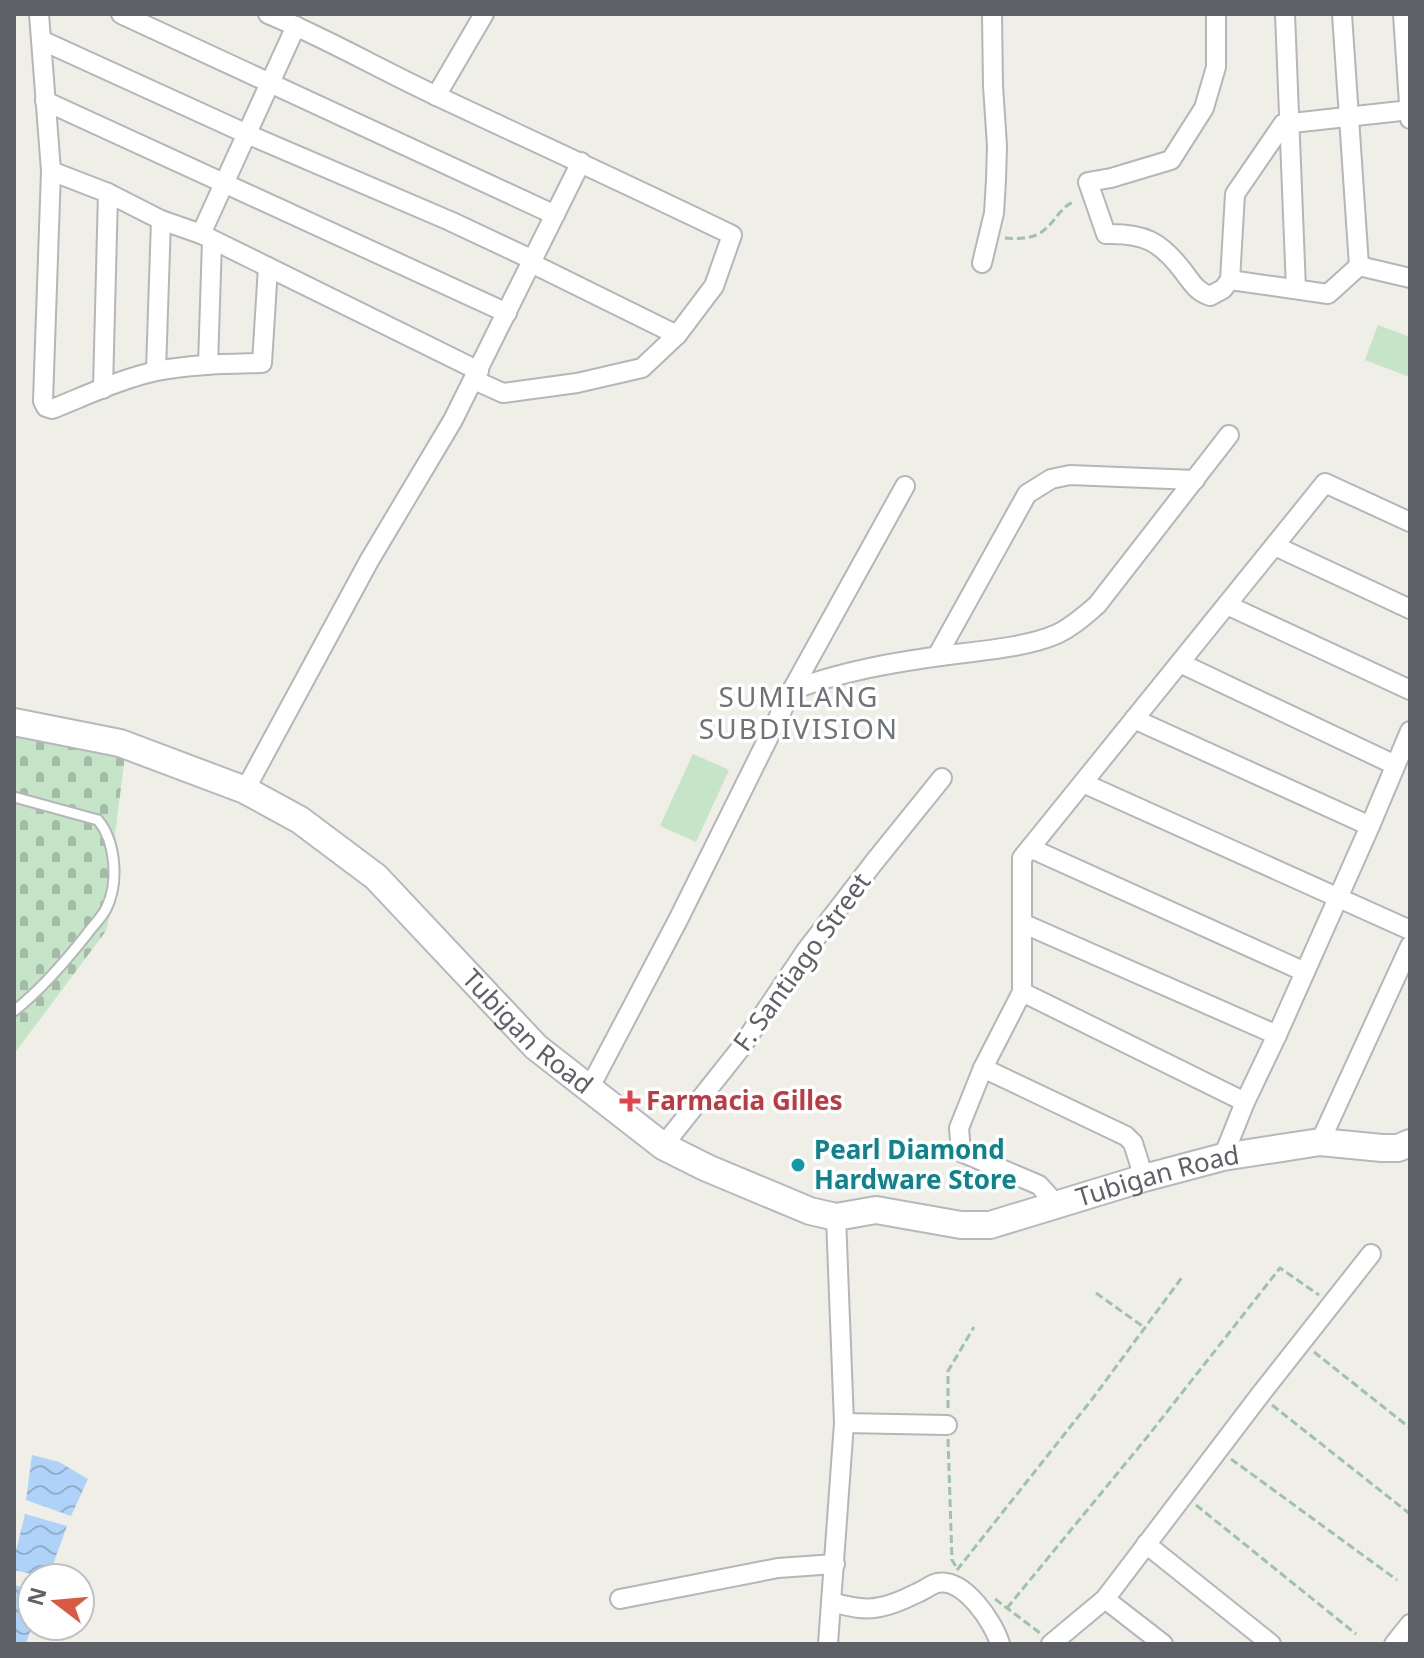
<svg xmlns="http://www.w3.org/2000/svg" width="1424" height="1658" font-family="'Noto Sans',sans-serif">
	<style>
		.green { fill: #c5e4c8 }
		.cemetery { fill: url(#cemetery-stones) }
		.water { fill: url(#water-waves) }
		.lines { fill: none; stroke-linecap: round; stroke-linejoin: round }
		.lane-casing { stroke: #b4b6ba; stroke-width: 13 }
		.street-casing { stroke: #b4b6ba; stroke-width: 22 }
		.secondary-casing { stroke: #b5b8bd; stroke-width: 30 }
		.path { stroke: #9ec2ab; stroke-width: 3; stroke-dasharray: 8 4; stroke-linecap: butt }
		.lane { stroke: #fff; stroke-width: 9 }
		.street { stroke: #fff; stroke-width: 18 }
		.secondary { stroke: #fff; stroke-width: 26 }
		.health-dot { fill: #e0444e; stroke: #fff; stroke-width: 3 }
		.culture-dot { fill: #0f9aa8; stroke: #fff; stroke-width: 3 }
		.labels { text-anchor: middle; stroke-width: 7; stroke-linejoin: round; paint-order: stroke }
		.street-label { font-size: 26px; fill: #5e6166; stroke: #fff }
		.health-label { font-size: 26px; font-weight: bold; fill: #be3a42; stroke: #fff; text-anchor: start }
		.culture-label { font-size: 26px; font-weight: bold; fill: #0d838f; stroke: #fff; text-anchor: start }
		.neighbourhood-label { font-size: 28px; letter-spacing: 2px; fill: #6f7377; stroke: #fff }
	</style>
	<defs>
		<pattern id="cemetery-stones" width="16" height="16" patternUnits="userSpaceOnUse" patternTransform="scale(2)"><rect width="16" height="16" fill="#c5e4c8"/><path d="M2 7V4a2 2 0 0 1 4 0v3zM10 15v-3a2 2 0 0 1 4 0v3z" fill="#a3bca6"/></pattern>
		<pattern id="water-waves" width="16" height="10" patternUnits="userSpaceOnUse" patternTransform="scale(2)"><rect width="16" height="10" fill="#aed2f8"/><path d="M0 5q4-4 8 0t8 0" fill="none" stroke="#91aecd"/></pattern>
	</defs>
	<rect width="100%" height="100%" fill="#efeee7"/>
	<g class="green">
		<path d="M 1378,325 L 1410,337 L 1410,377 L 1365,360 Z"/>
		<path d="M 693,754 L 729,770 L 696,842 L 660,826 Z"/>
	</g>
	<path class="cemetery" d="M 14,737 L 125,756 L 115,834 L 120,872 L 106,931 L 14,1054 Z"/>
	<g class="water">
		<path d="M 32,1455 L 59,1462 L 88,1479 L 71,1516 L 26,1500 Z"/>
		<path d="M 25,1514 L 67,1526 L 48,1578 L 14,1570 L 14,1559 Z"/>
		<path d="M 14,1585 L 32,1589 L 32,1626 L 26,1644 L 14,1644 Z"/>
	</g>
	<g class="lines">
		<defs>
			<path id="lane" d="M 14,797 L 98,820 C 116,842 119,883 106,909 C 101,918 93,926 87,934 C 65,962 42,989 14,1011"/>
			<g id="street">
				<path d="M 39,14 L 51,171 L 43,401 L 46,407 L 52,409 C 85,396 123,378 157,371 C 192,364 228,364 262,363 L 268,267"/>
				<path d="M 121,14 L 555,215"/>
				<path d="M 268,14 C 326,38 381,70 439,97 C 537,143 635,188 732,235 L 714,286 L 677,335 L 642,368 L 577,383 L 503,393 L 474,380"/>
				<path d="M 1216,14 L 1216,67 L 1204,108 L 1171,160 L 1111,178 L 1088,182 L 1106,234 C 1144,233 1160,241 1183,271 C 1192,283 1196,291 1210,296 L 1223,289 L 1230,280"/>
				<path d="M 1285,14 L 1296,289"/>
				<path d="M 1342,14 L 1359,266"/>
				<path d="M 1403,14 L 1410,119"/>
				<path d="M 41,40 L 247,134 L 450,221 L 533,260"/>
				<path d="M 436,96 L 484,14"/>
				<path d="M 45,101 L 507,313"/>
				<path d="M 1410,110 L 1283,124 L 1235,194 L 1230,280 L 1328,294 L 1359,266 L 1410,278"/>
				<path d="M 51,171 L 108,193 L 161,220 L 201,234 L 479,371"/>
				<path d="M 201,234 L 296,26"/>
				<path d="M 531,263 L 677,335"/>
				<path d="M 982,263 L 994,213 L 996,180 L 997,146 L 993,86 L 992,14"/>
				<path d="M 208,365 L 212,241"/>
				<path d="M 156,371 L 161,220"/>
				<path d="M 103,389 L 108,193"/>
				<path d="M 1275,546 L 1410,609"/>
				<path d="M 1227,605 L 1410,690"/>
				<path d="M 937,656 L 1027,494 L 1051,479 L 1070,475 L 1195,480"/>
				<path d="M 1180,663 L 1395,765"/>
				<path d="M 792,690 C 843,671 895,662 948,655 C 980,651 1028,647 1057,634 C 1072,627 1084,616 1097,605 L 1229,435"/>
				<path d="M 1134,719 L 1370,826"/>
				<path d="M 1083,783 L 1410,930"/>
				<path d="M 245,790 L 369,561 L 453,420 L 581,162"/>
				<path d="M 1030,848 L 1305,972"/>
				<path d="M 1022,923 L 1277,1035"/>
				<path d="M 1022,992 L 1245,1102"/>
				<path d="M 983,1068 L 1126,1136 L 1133,1143 L 1144,1178"/>
				<path d="M 589,1089 L 678,920 L 792,690 L 905,486"/>
				<path d="M 1320,1142 L 1410,946"/>
				<path d="M 663,1146 L 740,1049 L 805,952 L 875,861 L 942,778"/>
				<path d="M 1223,1157 L 1245,1102 L 1277,1035 L 1370,826 L 1410,731"/>
				<path d="M 1057,1205 L 1039,1185 L 961,1152 L 959,1128 L 983,1068 L 1022,992 L 1022,858 L 1325,483 L 1410,522"/>
				<path d="M 844,1423 L 947,1425"/>
				<path d="M 1146,1544 L 1271,1644"/>
				<path d="M 620,1599 L 778,1568 L 835,1564"/>
				<path d="M 1105,1599 L 1163,1644"/>
				<path d="M 831,1602 C 847,1606 864,1611 880,1607 C 892,1605 905,1599 915,1594 C 923,1591 930,1585 937,1583 C 964,1577 994,1623 1000,1644"/>
				<path d="M 828,1644 L 844,1423 L 836,1217"/>
				<path d="M 1051,1644 L 1105,1599 L 1260,1395 L 1371,1254"/>
				<path d="M 1394,1644 L 1410,1624"/>
			</g>
			<g id="secondary">
				<path id="s1" d="M 14,722 L 120,743 L 245,790 L 300,820 L 376,877 L 536,1047 L 663,1146 L 707,1168 L 810,1211 L 836,1217 L 876,1210 L 961,1225 L 990,1225 L 1144,1178 L 1223,1157 L 1320,1142 L 1382,1148 L 1398,1148 L 1410,1143"/>
			</g>
		</defs>
		<use href="#lane" class="lane-casing"/>
		<use href="#street" class="street-casing"/>
		<use href="#secondary" class="secondary-casing"/>
		<g class="path">
			<path d="M 1005,238 C 1017,239 1033,239 1043,231 C 1056,221 1060,207 1075,201"/>
			<path d="M 1096,1293 L 1145,1328"/>
			<path d="M 1314,1352 L 1410,1428"/>
			<path d="M 1272,1405 L 1410,1514"/>
			<path d="M 948,1408 L 948,1371 L 974,1327"/>
			<path d="M 948,1439 L 952,1560 L 958,1570"/>
			<path d="M 1231,1459 L 1397,1580"/>
			<path d="M 1196,1505 L 1356,1634"/>
			<path d="M 957,1570 L 1093,1398 L 1183,1276"/>
			<path d="M 995,1599 L 1040,1633"/>
			<path d="M 1007,1608 L 1148,1436 L 1280,1268 L 1319,1295"/>
		</g>
		<use href="#lane" class="lane"/>
		<use href="#street" class="street"/>
		<use href="#secondary" class="secondary"/>
	</g>
	<path class="health-dot" d="M626 1089h8v8h8v8h-8v8h-8v-8h-8v-8h8z"/>
	<circle class="culture-dot" cx="798" cy="1165" r="8"/>
	<g class="labels">
		<g class="street-label">
			<text transform="translate(802 962) rotate(-54)" y="9">F. Santiago Street</text>
			<text dy="9" stroke="none"><textPath href="#s1" startOffset="616">Tubigan Road</textPath></text>
			<text dy="9" stroke="none"><textPath href="#s1" startOffset="1312">Tubigan Road</textPath></text>
		</g>
		<g class="health-label">
			<text x="646" y="1110">Farmacia Gilles</text>
		</g>
		<g class="culture-label">
			<text x="814" y="1159">Pearl Diamond<tspan x="814" dy="30">Hardware Store</tspan></text>
		</g>
		<g class="neighbourhood-label">
			<text x="799" y="707">SUMILANG<tspan x="799" dy="32">SUBDIVISION</tspan></text>
		</g>
	</g>
	<rect width="1424" height="1658" fill="none" stroke="#5e6166" stroke-width="32"/>
	<g transform="translate(56 1602) rotate(286)"><circle r="38" fill="#ffffff" stroke="#bfc0c2" stroke-width="2"/>
	<path d="M0-6L14 30L0 20L-14 30Z" fill="#db5841"/>
	<text y="-12" font-size="22" font-weight="bold" text-anchor="middle" fill="#5e6166">N</text>
	</g>
</svg>
